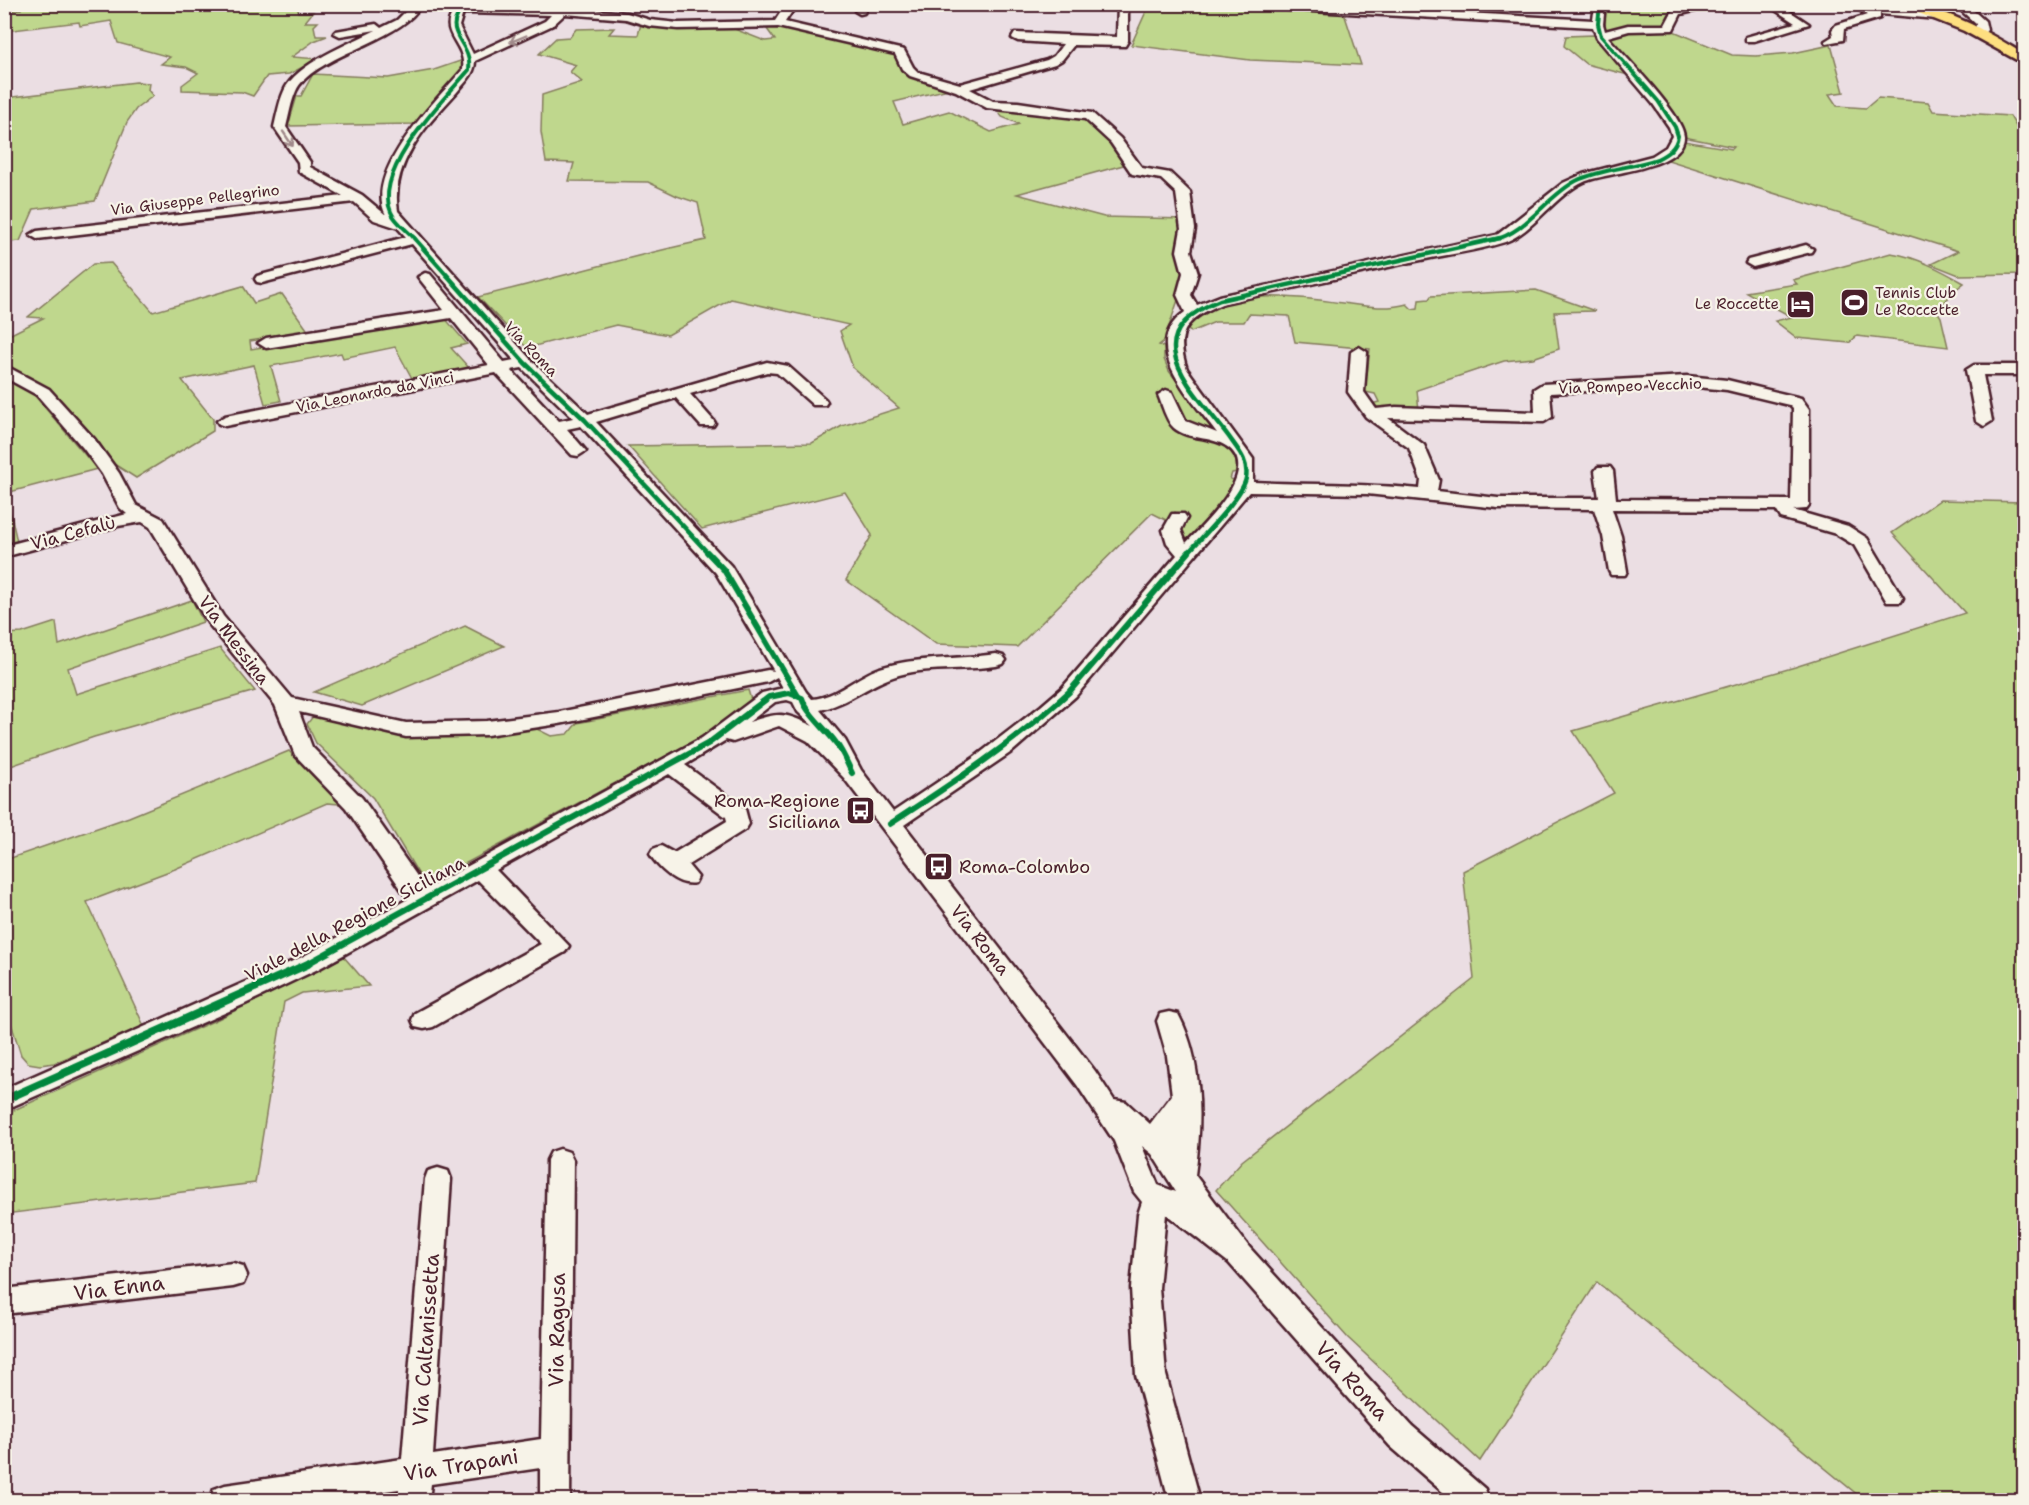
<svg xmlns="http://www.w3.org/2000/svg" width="2029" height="1505" font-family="'Shantell Sans',sans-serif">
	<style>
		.green { fill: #bfd78d; stroke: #847b5c; stroke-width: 1.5 }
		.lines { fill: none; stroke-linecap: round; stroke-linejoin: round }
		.minor-casing { stroke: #4a1f2b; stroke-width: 5 }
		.major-casing { stroke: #4a1f2b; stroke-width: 5 }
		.minor { fill: #f7f3e8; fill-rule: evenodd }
		.major { fill: #fedf80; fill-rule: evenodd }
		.cycleway-far3-casing { stroke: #f7f3e8; stroke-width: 6 }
		.cycleway-far2-casing { stroke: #f7f3e8; stroke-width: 8 }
		.cycleway-far1-casing { stroke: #f7f3e8; stroke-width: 10 }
		.cycleway-casing { stroke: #f7f3e8; stroke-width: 11 }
		.cycleway-far3 { stroke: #00873e; stroke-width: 4 }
		.cycleway-far2 { stroke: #00873e; stroke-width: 4.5 }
		.cycleway-far1 { stroke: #00873e; stroke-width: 6 }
		.cycleway { stroke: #00873e; stroke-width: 8 }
		.oneway { stroke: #a0898a }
		.labels { text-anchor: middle; stroke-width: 4.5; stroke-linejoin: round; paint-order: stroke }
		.far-street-label { font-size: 15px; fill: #4a1f2b; stroke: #f7f3e8 }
		.far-poi-label { font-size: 15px; fill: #4a1f2b; stroke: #f7f3e8; text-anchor: start }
		.street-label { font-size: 18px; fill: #4a1f2b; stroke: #f7f3e8 }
		.poi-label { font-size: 18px; fill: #4a1f2b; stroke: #f7f3e8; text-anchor: end }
		.near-street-label { font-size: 21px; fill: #4a1f2b; stroke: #f7f3e8 }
	</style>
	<rect width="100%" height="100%" fill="#ebdee3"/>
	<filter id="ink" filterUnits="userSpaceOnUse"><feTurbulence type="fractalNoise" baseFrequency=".0167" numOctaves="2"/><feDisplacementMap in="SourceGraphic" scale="12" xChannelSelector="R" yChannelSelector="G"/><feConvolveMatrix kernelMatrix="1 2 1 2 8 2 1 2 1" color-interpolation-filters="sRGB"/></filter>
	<g filter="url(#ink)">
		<g class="green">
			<path d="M 20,4 L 294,5 L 299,6 L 298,12 L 313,12 L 305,22 L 318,22 L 314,26 L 316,36 L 327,36 L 314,41 L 292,57 L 319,59 L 289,74 L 267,76 L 253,96 L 242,92 L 182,90 L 182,85 L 198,73 L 186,67 L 161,64 L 170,57 L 118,43 L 111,21 L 80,26 L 79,22 L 5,31 L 4,11 L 21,9 Z"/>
			<path d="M 1149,5 L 1196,5 L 1344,13 L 1361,65 L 1250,60 L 1131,45 Z"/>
			<path d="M 1606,5 L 1712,5 L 1687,8 L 1665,27 L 1608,32 L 1605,30 Z"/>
			<path d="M 641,24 L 724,25 L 765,41 L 775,40 L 764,25 L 783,26 L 894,53 L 912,77 L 949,89 L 894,102 L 903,124 L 949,111 L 991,132 L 1019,124 L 1002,117 L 995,107 L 1083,117 L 1091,121 L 1127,164 L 1017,194 L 1104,217 L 1185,219 L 1186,261 L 1179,297 L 1164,341 L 1159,345 L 1164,347 L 1164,359 L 1169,371 L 1220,436 L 1187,425 L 1170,392 L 1165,390 L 1160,392 L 1164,399 L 1159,399 L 1159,403 L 1164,403 L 1195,436 L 1227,445 L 1237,462 L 1237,472 L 1232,473 L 1230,479 L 1236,480 L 1231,491 L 1189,544 L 1183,539 L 1179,526 L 1187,518 L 1175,512 L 1168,521 L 1152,513 L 1017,647 L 936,644 L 846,580 L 872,535 L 845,492 L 702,529 L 628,446 L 812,443 L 842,426 L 899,408 L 853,368 L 840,331 L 849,325 L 731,299 L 668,335 L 616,325 L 527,348 L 478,297 C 554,279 630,256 706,240 L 698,203 L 677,196 L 648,182 L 569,181 L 574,163 L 546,162 L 541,132 L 542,95 L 582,82 L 570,72 L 576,65 L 539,54 L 556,38 L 570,37 L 576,29 L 614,28 L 609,34 L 638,35 Z"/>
			<path d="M 1631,30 L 1671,30 L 1732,55 L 1756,56 L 1793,53 L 1831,45 L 1844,92 L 1829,94 L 1837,106 L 1866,108 L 1878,98 L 1928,102 L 1933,111 L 2010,116 L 2024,140 L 2024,274 L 1959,275 L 1931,264 L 1958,251 L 1668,160 L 1676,154 L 1684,141 L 1732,149 L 1734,147 L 1684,137 L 1678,117 L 1606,37 Z"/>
			<path d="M 1594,35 L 1628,75 L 1586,64 L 1564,46 L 1566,36 Z"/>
			<path d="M 463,60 L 462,70 L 415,124 L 288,126 L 297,96 L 301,96 L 313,74 L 388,78 L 434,70 Z"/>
			<path d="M 136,82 L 149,83 L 148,90 L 153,96 L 136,109 L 127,122 L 95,201 L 34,209 L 20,241 L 9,242 L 5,256 L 5,98 Z"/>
			<path d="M 1891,253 C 1917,257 1941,270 1964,283 L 1955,290 L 1937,311 L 1941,317 L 1948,347 L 1857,336 L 1849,343 L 1797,338 L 1775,321 L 1792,317 L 1746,292 L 1797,284 L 1793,280 Z"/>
			<path d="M 111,263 L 153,312 L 243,286 L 254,303 L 282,294 L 309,332 L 250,341 L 251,349 L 444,317 L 467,344 L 451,348 L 471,370 L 413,380 L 395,347 L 343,358 L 341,353 L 271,366 L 281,401 L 265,404 L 254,365 L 182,380 L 213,419 L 213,431 L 136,478 L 114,464 L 95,437 L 50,390 L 5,365 L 5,337 L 43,318 L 28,317 L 93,264 Z"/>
			<path d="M 1536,290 L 1595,311 L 1554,312 L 1559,349 L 1533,358 L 1504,361 L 1417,390 L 1419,411 L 1375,407 L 1371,404 L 1379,402 L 1375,394 L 1365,392 L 1370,349 L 1295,342 L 1289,316 L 1249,314 L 1244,322 L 1215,322 L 1191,332 L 1184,328 C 1225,287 1289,295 1342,303 C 1364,306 1386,310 1407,304 L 1412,309 L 1418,308 L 1419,300 L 1429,299 L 1431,296 Z"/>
			<path d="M 16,382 L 29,389 L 97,469 L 6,493 L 18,546 L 4,549 L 4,384 Z"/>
			<path d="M 1940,500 L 2024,502 L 2024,1500 L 1864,1500 L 1597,1282 L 1480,1461 L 1348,1338 L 1216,1190 L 1242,1161 L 1474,979 L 1463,871 L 1614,793 L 1573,731 L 1795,667 L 1965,613 L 1892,533 Z"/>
			<path d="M 192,600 L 203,622 L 68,668 L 76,694 L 220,648 L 255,691 L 94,737 L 5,768 L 5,634 L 22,633 L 56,622 L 59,645 Z"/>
			<path d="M 465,626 L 504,646 L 362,706 L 314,692 Z"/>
			<path d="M 748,690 L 752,703 L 731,721 L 442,876 L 432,879 L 419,875 L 373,798 L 316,743 L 307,724 L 314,715 L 404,736 L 487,735 L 535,728 L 551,736 L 568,734 L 577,723 Z"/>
			<path d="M 289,751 L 340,804 L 327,803 L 175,869 L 87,902 L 144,1026 L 54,1063 L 40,1065 L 28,1063 L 21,1055 L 5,1004 L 5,860 L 129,817 Z"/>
			<path d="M 344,957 L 369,986 L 302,993 L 284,1002 L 255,1183 L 5,1214 L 5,1114 L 218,1019 Z"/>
		</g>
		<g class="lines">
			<defs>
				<g id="minor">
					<path d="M 406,4 L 416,4 L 417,11 C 392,43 311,58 296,91 C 291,102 289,116 286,127 L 310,162 L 310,167 L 362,195 L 386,215 C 362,172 438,99 463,69 C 467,41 431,32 460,4 L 472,4 L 470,7 L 558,9 L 562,4 L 574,4 L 571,8 L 627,13 L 650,20 L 678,23 L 775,21 L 786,4 L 797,4 L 785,22 L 904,50 L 913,67 L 918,72 L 960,84 L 1047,60 L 1054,56 L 1063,44 L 1018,41 L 1012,38 L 1015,33 L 1117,37 L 1118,4 L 1128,4 L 1128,41 L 1125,46 L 1074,45 L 1062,60 L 1055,64 L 970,89 L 993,101 L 1018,102 L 1092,113 L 1120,138 L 1142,168 L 1170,173 L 1190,192 L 1195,229 L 1191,251 L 1198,273 L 1191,295 L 1197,305 L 1220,296 L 1497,235 L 1563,183 L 1583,174 L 1652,156 L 1666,147 L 1672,136 L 1669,127 L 1653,104 L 1597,38 L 1593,27 L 1240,7 L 1235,4 L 1306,4 L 1593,20 L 1595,4 L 1605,4 L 1603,24 L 1605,31 L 1628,25 L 1665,25 L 1673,10 L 1700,4 L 1725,4 L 1681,14 L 1673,30 L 1629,31 L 1608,37 C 1623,55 1686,117 1684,138 C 1681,169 1607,172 1584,182 C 1555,195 1532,233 1505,242 C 1476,251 1445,255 1416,261 C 1352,275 1288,289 1224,303 C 1190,317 1173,329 1187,369 L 1253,459 L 1253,482 C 1309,485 1364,483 1420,489 L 1421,480 L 1409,448 L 1366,417 L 1348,392 L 1351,352 L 1359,347 L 1367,352 L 1364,392 L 1376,409 L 1396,407 L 1535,412 L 1534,389 L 1542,384 L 1687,376 L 1727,380 L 1801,398 L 1809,409 L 1809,505 L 1806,509 L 1793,510 L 1848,526 L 1867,538 L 1903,598 L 1901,602 L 1887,602 L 1854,545 L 1836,534 L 1781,518 L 1776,510 L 1612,509 L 1621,536 L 1627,571 L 1625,575 L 1611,575 L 1609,571 L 1603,536 L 1594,509 L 1498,508 L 1367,494 L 1249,492 L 1076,696 L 1013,751 L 904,825 L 1095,1071 L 1114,1100 L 1126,1102 L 1150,1124 L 1172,1095 L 1167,1056 L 1157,1021 L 1160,1014 L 1169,1012 L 1178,1014 C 1204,1062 1202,1124 1195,1175 L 1249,1247 L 1412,1426 L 1485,1489 L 1489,1500 L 1452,1500 L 1390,1446 L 1229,1263 L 1166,1214 L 1159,1288 L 1166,1375 L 1200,1500 L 1169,1500 L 1136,1375 L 1131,1288 L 1138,1214 L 1142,1202 L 1134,1192 L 1114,1141 L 1077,1085 L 844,778 L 808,741 L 779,726 L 733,742 L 726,740 L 685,765 L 745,809 L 749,824 L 746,829 L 688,865 L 698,877 L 695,883 C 678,887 658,868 650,854 L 653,849 L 661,846 L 674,853 L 727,821 L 726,817 L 669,774 L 496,870 L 569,946 L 565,952 L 433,1027 L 424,1029 L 415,1027 L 412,1020 L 415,1013 L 541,944 L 478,880 L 318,969 L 245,1004 L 4,1110 L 4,1089 L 302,957 L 408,899 L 346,808 L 295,755 L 275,705 L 208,623 L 150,527 L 142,522 L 118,526 L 4,557 L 4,546 L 127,514 L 120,508 L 102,474 L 83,448 L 37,395 L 4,377 L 4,365 L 49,389 L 95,440 L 119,473 L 136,505 L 163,519 L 223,616 L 292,698 L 406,723 L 487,721 L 559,712 L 768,670 L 774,671 L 716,573 L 581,426 L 567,429 L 586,451 L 578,456 L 572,455 L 496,373 L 225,426 L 219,424 L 217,421 L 225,416 L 489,365 L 451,318 L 266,348 L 258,343 L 266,338 L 444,310 L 418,277 L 425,273 L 430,274 L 504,362 L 514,360 L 412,244 L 262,283 L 257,282 L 255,279 L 257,276 L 406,237 L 398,228 L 374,220 L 354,202 L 37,239 L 30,235 L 37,231 L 343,196 L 299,172 L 298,162 L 274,127 C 277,115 279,102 284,91 C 295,64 351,43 376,30 L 340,36 L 334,33 L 336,31 L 376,24 L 381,28 L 397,20 L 407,10 ZM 463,13 L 551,15 L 545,21 L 473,54 L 459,26 ZM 565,14 L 626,19 L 649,26 L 678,29 L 778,27 L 895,54 L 902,69 L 910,76 L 956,91 L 987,108 L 1085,119 L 1111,143 L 1132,174 L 1161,179 L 1176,193 L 1181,229 L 1177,251 L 1183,273 L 1177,295 L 1185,312 C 1136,346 1194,401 1217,433 L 1186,421 L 1172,392 L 1166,390 L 1158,395 C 1162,404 1166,421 1174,428 C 1188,440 1211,436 1226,446 C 1264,469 1203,525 1186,543 L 1181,530 L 1187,518 L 1184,514 L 1172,514 L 1163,530 L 1167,543 L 1177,555 L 1062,688 L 1041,706 L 975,757 L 893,812 L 861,770 L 845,740 L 820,710 C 847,704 867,686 893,677 C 925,666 963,671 996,666 L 1003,664 L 1006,660 L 1003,656 L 996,654 C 957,660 918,656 880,668 C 857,676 837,697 812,699 L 806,692 L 731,566 L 596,422 L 676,398 L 701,426 L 713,426 L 715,423 L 713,420 L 690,394 L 767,372 L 777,373 L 813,405 L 825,405 L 827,402 L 825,399 L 788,366 L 767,362 L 588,414 L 531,360 L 398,211 C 390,163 427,125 457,92 C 465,82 475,74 475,61 L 553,25 ZM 522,368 L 573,418 L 559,421 L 511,370 ZM 1687,386 L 1727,390 L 1789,405 L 1793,409 L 1791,500 L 1616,499 L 1613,471 L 1610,467 L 1598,467 L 1595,471 L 1599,498 L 1498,498 L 1437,491 L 1439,480 L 1424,445 L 1388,418 L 1544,422 L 1552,417 L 1550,393 ZM 777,677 L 783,688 L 762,693 L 702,738 L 426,889 L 362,798 L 312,747 L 299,712 L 406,737 L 487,735 L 559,724 L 768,682 ZM 787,700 L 793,702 L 798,712 L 813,726 C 783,712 780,712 749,722 L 775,702 ZM 1142,1146 L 1152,1154 L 1176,1192 L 1158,1185 Z"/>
					<path d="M 858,4 L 869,4 L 864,13 L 860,14 L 855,11 Z"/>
					<path d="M 1766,4 L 1779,4 L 1809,24 L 1754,41 L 1746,41 L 1746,37 L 1795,23 Z"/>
					<path d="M 1850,4 L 1937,13 L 1942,16 L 1937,19 L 1880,14 L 1880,18 L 1844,29 L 1843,40 L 1827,43 L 1825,41 L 1833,36 L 1832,30 L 1836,25 L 1867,15 Z"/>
					<path d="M 1954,4 L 1966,4 L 1985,21 L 1987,30 L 1983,35 L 1975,35 L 1976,24 Z"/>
					<path d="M 1806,245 L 1813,249 L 1811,252 L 1753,267 L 1746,263 L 1748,260 Z"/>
					<path d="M 1974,365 L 2024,365 L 2024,375 L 1983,375 L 1992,421 L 1984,426 L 1976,421 L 1966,370 Z"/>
					<path d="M 560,1149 L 569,1152 L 573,1160 L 570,1500 L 540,1500 L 540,1468 L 431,1484 L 429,1500 L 399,1500 L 399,1489 L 322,1500 L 210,1500 L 214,1489 L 225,1485 L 402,1459 L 425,1179 L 428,1171 L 438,1168 L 448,1171 L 451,1179 L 433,1455 L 541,1439 L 547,1160 L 551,1152 Z"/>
					<path d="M 233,1263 L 243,1266 L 247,1275 L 243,1284 L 233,1287 L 4,1314 L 4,1289 Z"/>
				</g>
				<path id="major" d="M 1896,4 C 1943,4 1985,31 2024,54 L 2024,64 L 1964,31 Z"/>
			</defs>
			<use href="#minor" class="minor-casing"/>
			<use href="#major" class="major-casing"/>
			<use href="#minor" class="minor"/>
			<use href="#major" class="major"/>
			<defs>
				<g id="cycleway-far3">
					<path d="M 416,240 C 409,232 395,222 391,212 C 372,171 445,98 469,70 C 473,40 436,33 467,4"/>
					<path d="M 1493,240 C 1526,233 1547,196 1576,181 C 1601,169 1631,168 1657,159 C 1667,154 1676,148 1678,136 L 1675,127 L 1658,101 L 1601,36 L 1598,24 L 1600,4"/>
				</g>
				<g id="cycleway-far2">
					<path d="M 414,238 L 525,363 L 585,420 L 709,554"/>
					<path d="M 1187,554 C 1201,538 1243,496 1246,478 C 1249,461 1238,450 1229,437 C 1192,387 1131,336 1220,300 L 1500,238"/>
				</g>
				<g id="cycleway-far1">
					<path d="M 707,552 L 724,570 L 798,696"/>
					<path d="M 890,824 C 953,783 1014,743 1069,692 L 1189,552"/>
					<path d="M 305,965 L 709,743 L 769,697 L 789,693 L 802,698 C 807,714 826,729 836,743 C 843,752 847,763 852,773"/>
				</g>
				<path id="cycleway" d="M 4,1100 L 308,964"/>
			</defs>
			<use href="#cycleway-far3" class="cycleway-far3-casing"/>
			<use href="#cycleway-far2" class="cycleway-far2-casing"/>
			<use href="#cycleway-far1" class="cycleway-far1-casing"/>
			<use href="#cycleway" class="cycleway-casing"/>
			<use href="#cycleway-far3" class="cycleway-far3"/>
			<use href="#cycleway-far2" class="cycleway-far2"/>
			<use href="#cycleway-far1" class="cycleway-far1"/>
			<use href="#cycleway" class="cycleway"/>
		</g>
		<defs><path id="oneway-shaft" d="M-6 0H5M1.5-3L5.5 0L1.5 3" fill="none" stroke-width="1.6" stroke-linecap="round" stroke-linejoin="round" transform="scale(1.5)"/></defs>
		<g class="oneway">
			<use href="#oneway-shaft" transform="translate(518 39) rotate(157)"/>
			<use href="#oneway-shaft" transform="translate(288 139) rotate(56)"/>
		</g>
	</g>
	<defs>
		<symbol id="stadium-square" viewBox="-11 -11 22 22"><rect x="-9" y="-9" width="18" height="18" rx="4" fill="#4a1f2b" stroke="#f7f3e8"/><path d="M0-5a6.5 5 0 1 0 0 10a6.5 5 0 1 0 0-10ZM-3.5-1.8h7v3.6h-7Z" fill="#fff"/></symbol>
		<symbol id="hotel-square" viewBox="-11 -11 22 22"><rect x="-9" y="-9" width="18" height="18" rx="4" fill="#4a1f2b" stroke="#f7f3e8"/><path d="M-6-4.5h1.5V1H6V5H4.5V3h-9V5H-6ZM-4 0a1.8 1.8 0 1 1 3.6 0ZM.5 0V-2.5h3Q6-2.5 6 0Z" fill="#fff"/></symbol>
		<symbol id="bus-square" viewBox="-11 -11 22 22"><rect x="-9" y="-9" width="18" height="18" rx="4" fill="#4a1f2b" stroke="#f7f3e8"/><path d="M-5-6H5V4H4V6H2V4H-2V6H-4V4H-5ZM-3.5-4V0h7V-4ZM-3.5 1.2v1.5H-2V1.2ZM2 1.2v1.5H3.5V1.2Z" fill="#fff"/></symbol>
	</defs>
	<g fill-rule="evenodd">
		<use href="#stadium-square" x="1838" y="286" width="33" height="33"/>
		<use href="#hotel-square" x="1784" y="288" width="33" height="33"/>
		<use href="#bus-square" x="844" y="794" width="33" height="33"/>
		<use href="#bus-square" x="922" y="850" width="33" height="33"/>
	</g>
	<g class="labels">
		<g class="far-street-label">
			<text transform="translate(195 200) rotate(-7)" y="5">Via Giuseppe Pellegrino</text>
			<text transform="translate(531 349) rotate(46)" y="5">Via Roma</text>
			<text transform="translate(1630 386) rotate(-2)" y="5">Via Pompeo Vecchio</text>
			<text transform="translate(375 392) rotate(-11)" y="5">Via Leonardo da Vinci</text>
		</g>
		<g class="far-poi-label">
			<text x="1875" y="298">Tennis Club<tspan x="1875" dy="17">Le Roccette</tspan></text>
			<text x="1779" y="309" text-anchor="end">Le Roccette</text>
		</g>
		<g class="street-label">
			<text transform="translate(73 533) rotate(-15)" y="6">Via Cefalù</text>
			<text transform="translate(234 640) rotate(53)" y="6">Via Messina</text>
			<text transform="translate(355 919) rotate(-28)" y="6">Viale della Regione Siciliana</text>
			<text transform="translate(980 940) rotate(52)" y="6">Via Roma</text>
		</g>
		<g class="poi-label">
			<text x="840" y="807">Roma-Regione<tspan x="840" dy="21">Siciliana</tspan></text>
			<text x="959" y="873" text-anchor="start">Roma-Colombo</text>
		</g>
		<g class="near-street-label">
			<text transform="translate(119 1288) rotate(-7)" y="7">Via Enna</text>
			<text transform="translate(557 1330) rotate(-89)" y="7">Via Ragusa</text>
			<text transform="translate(426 1340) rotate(-86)" y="7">Via Caltanissetta</text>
			<text transform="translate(1352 1381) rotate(48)" y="7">Via Roma</text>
			<text transform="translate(461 1465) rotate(-9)" y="7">Via Trapani</text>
		</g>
	</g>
	<rect width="2029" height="1505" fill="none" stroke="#f7f3e8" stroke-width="24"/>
	<rect x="12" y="12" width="2005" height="1481" fill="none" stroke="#4a1f2b" stroke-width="2" filter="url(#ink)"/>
</svg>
